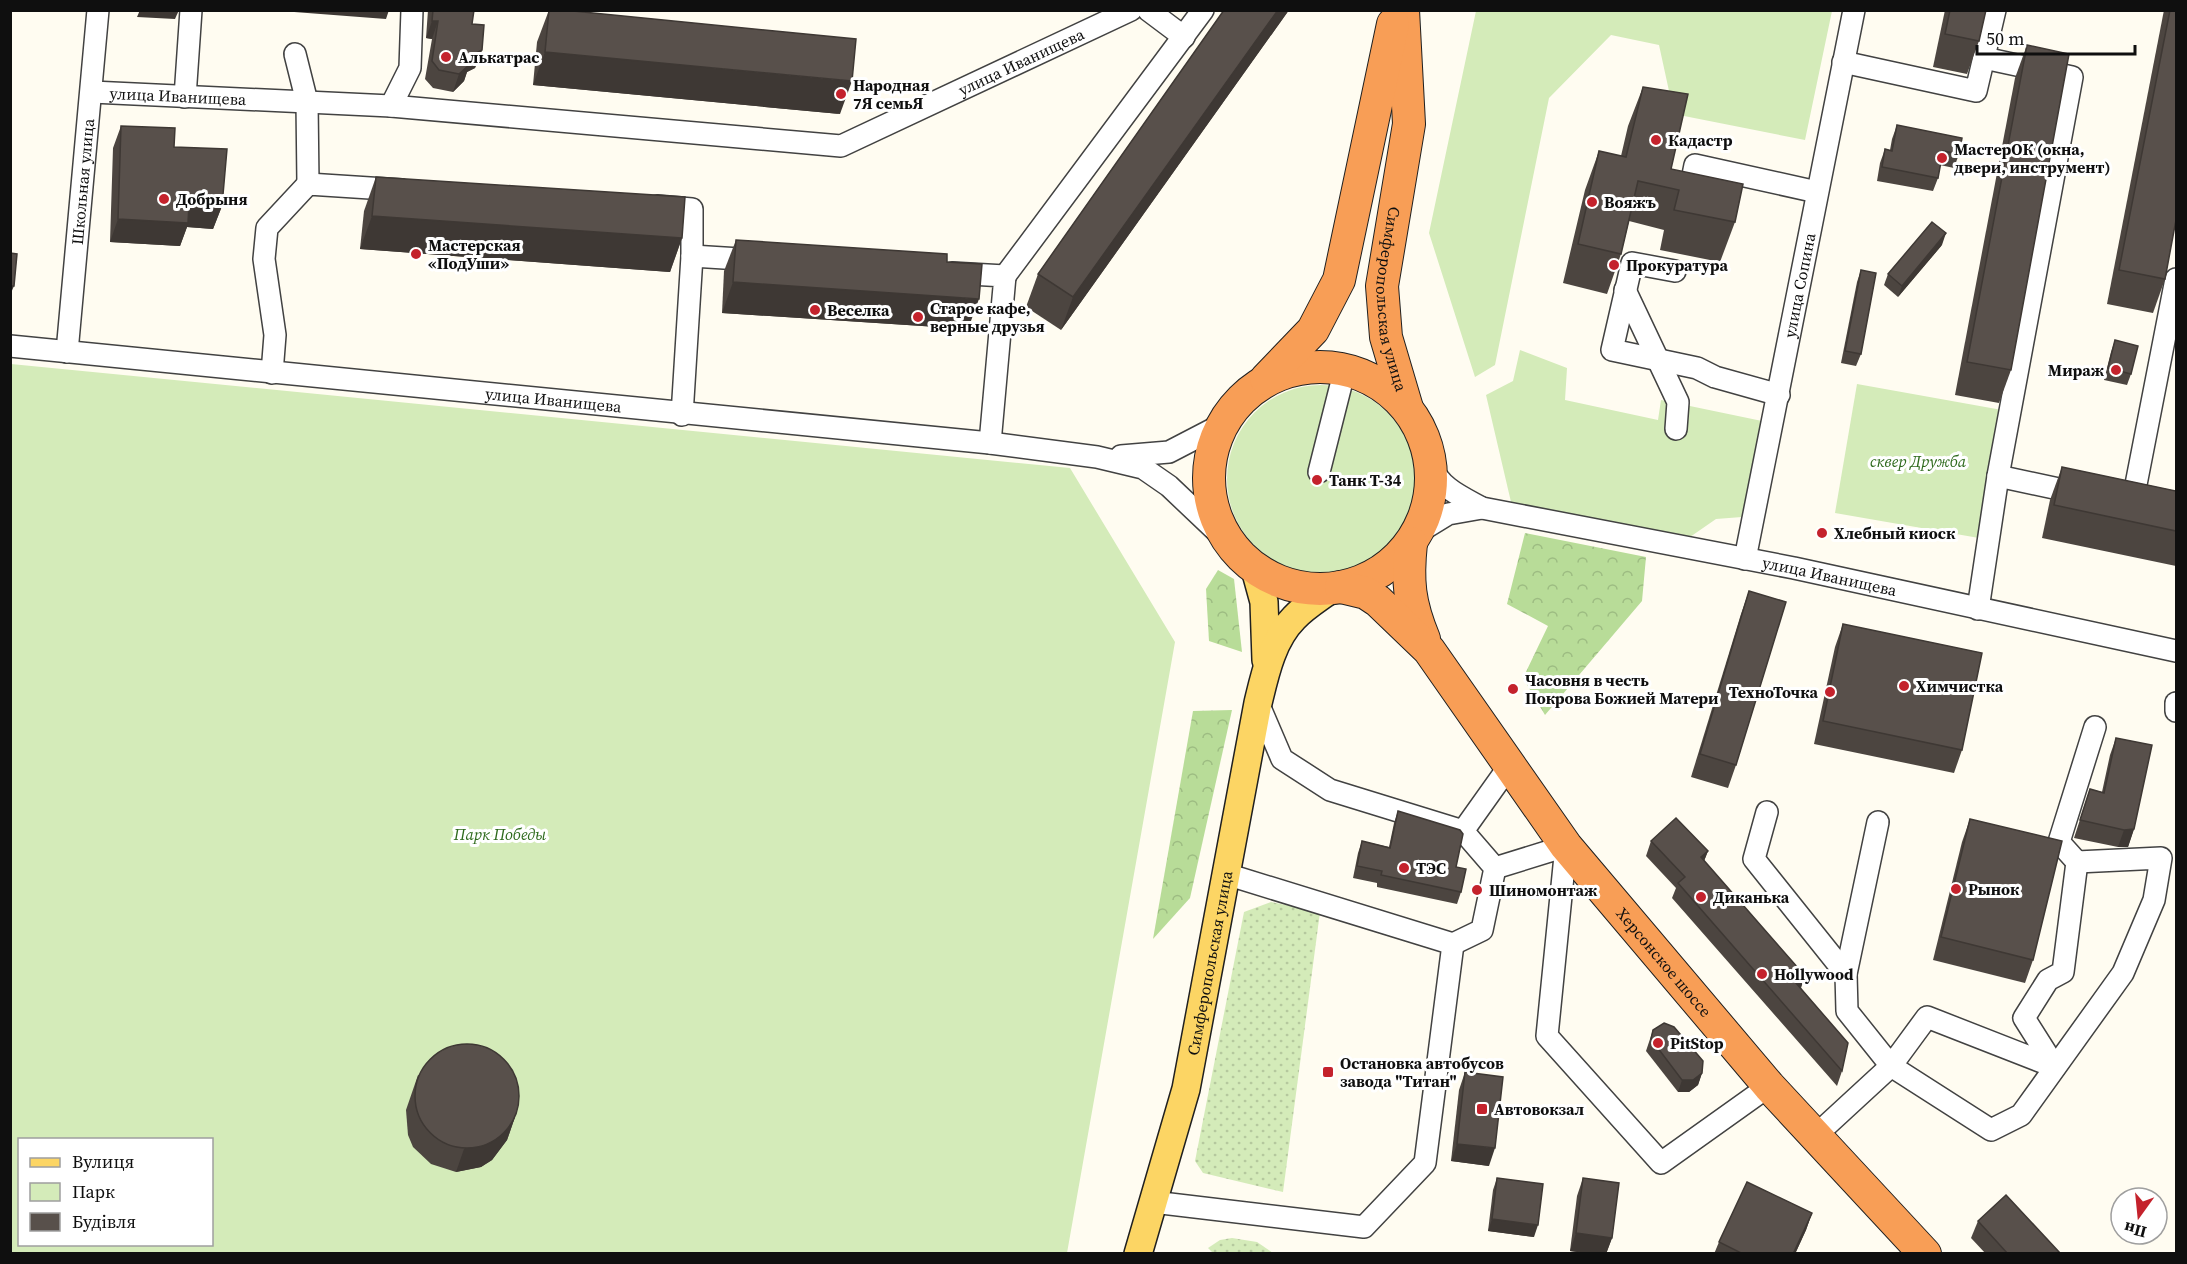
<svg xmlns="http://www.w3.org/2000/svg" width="2187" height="1264" font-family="'Source Serif 4',serif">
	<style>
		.grass { fill: url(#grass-dots) }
		.forest { fill: url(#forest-crowns) }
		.park { fill: #d4ebb9; fill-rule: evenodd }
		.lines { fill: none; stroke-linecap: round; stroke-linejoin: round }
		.minor-casing { stroke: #424242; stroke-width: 24 }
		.major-casing { stroke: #202020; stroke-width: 30 }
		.highway-casing { stroke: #202020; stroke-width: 34 }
		.minor { stroke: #fff; stroke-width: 21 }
		.major { stroke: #fcd564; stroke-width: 27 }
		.highway { stroke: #f89e56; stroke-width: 32 }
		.wall { fill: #4c4540 }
		.shaded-wall { fill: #3e3834 }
		.building { fill: #58504b; stroke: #3e3834; stroke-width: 1.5 }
		.poi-dot { fill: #c4222c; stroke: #fff; stroke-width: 2 }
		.labels { text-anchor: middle; stroke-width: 6; stroke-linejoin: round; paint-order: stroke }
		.poi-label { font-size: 16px; font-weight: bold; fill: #0f0f0f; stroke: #fff; text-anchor: start }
		.street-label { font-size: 16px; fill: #0f0f0f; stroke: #fff }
		.park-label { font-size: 16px; font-style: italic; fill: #2e6a1c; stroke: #fff }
	</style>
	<defs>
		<pattern id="grass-dots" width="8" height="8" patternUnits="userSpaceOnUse" patternTransform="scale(1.5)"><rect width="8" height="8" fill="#d4ebb9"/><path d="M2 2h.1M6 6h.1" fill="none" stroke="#b5c89e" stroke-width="1.8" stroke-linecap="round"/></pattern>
		<pattern id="forest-crowns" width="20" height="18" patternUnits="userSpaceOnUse" patternTransform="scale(1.5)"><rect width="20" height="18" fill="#b8dc98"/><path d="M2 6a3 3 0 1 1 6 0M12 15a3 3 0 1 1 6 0" fill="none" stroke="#9dbc82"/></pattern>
	</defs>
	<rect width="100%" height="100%" fill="#fffcf1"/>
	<g class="grass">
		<path d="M 1271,902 L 1320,912 L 1283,1192 L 1203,1173 L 1195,1161 L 1244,912 Z"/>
		<path d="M 1232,1238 L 1257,1242 L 1273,1253 L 1213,1253 L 1208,1248 L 1220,1240 Z"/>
	</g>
	<g class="forest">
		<path d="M 1525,533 L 1646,557 L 1642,601 L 1545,715 L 1523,678 L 1548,626 L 1507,604 Z"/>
		<path d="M 1218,570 L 1234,579 L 1242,652 L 1209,641 L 1206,589 Z"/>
		<path d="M 1232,710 L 1190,898 L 1153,939 L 1193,711 Z"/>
	</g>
	<g class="park">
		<path d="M 1476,11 L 1832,11 L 1805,140 L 1674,114 L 1659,45 L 1611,35 L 1549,98 L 1495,365 L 1475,377 L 1429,233 Z"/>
		<path d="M 1520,350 L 1567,368 L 1565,400 L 1658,420 L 1661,400 L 1762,421 L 1742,517 L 1716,519 L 1690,537 L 1511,502 L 1486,395 L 1513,381 Z"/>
		<path d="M 11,364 L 1070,468 L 1175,642 L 1067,1253 L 11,1254 ZM 20,1140 L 212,1140 L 212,1244 L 20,1244 Z"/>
		<path d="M 1857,384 L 2002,410 L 1979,538 L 1835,513 Z"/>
		<circle cx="1321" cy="479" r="94"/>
	</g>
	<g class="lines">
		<defs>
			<g id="minor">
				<path d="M 1148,10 L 1184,37"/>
				<path d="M 295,54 L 307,102 L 308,184"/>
				<path d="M 1843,62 L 1976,91 L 1995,10"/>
				<path id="s1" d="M 92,92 L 391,106 L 841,146 L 1131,10"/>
				<path d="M 185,97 L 191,10"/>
				<path d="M 391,106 L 410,68 L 412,10"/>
				<path d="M 1691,185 L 1695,165 L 1817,192"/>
				<path d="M 657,206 L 692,209 L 692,256"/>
				<path d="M 1675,271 L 1632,263 L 1612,350 L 1697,368 L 1715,377 L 1779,395"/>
				<path d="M 952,273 L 1005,276 L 990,443"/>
				<path d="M 1005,276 L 1203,10"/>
				<path d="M 1625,290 L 1678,402 L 1676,429"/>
				<path id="s2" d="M 10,346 L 990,443 L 1097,457 L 1143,468 L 1169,486 L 1228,542"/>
				<path id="s3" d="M 67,352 L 98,10"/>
				<path d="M 272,373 L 275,335 L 264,259 L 267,228 L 308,184 L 401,190"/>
				<path d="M 682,415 L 692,256 L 756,260"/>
				<path d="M 1121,456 L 1169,452 L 1221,425"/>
				<path id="s4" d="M 1430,464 C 1440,488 1460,496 1482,508 L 1794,568 L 2176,651"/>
				<path d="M 1319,472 L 1345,369"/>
				<path d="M 1998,476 L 2082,494"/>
				<path d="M 2132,505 L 2176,279"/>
				<path d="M 1417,533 L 1448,514 L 1482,508"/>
				<path id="s5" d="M 1745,559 L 1854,10"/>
				<path d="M 1978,609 L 1998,476 L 2072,77 L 1984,58"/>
				<path d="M 1258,703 L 1282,759 L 1330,790 L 1463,831"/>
				<path d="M 2176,703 L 2176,711"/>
				<path d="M 1767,812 L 1754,859 L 1846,974 L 1847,1011 L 1891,1066 L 1927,1017 L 2055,1067 L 2024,1018 L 2048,980 L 2063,972 L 2077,862"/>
				<path d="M 1495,868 L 1566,846 L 1547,1036 L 1661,1163 L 1769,1086"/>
				<path d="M 1453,944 L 1482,930 L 1495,868 L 1463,831 L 1510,765"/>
				<path d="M 1846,974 L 1878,822"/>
				<path d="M 1815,1136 L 1891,1066 L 1991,1130 L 2021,1115 L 2123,973 L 2154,900 L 2161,858 L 2077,862 L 2059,842 L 2095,727"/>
				<path d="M 1153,1202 L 1364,1227 L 1425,1163 L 1453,944 L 1226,874"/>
			</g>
			<g id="major">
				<path d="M 1255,569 L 1264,602 L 1266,660"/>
				<path id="s6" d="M 1138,1254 L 1186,1089 L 1258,703 C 1265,674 1272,640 1294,618 C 1304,607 1319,598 1331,589"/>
			</g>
			<g id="highway">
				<path id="s7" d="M 1403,10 L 1409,124 L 1382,286 L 1386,337 L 1407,408"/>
				<circle cx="1320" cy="478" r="111"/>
				<path d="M 1266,379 L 1313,330 L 1339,280 L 1393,24"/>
				<path d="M 1411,543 C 1407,581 1409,603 1424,639"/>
				<path id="s8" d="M 1341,587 L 1366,593 L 1378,601 L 1429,650 L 1566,846 L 1769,1086 L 1925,1254"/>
			</g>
		</defs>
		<use href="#minor" class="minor-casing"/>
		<use href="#major" class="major-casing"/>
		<use href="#highway" class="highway-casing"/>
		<use href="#minor" class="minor"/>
		<use href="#major" class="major"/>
		<use href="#highway" class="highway"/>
	</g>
	<g class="wall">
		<path d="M 428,10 L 433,10 L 472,24 L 482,50 L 475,68 L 467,72 L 464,81 L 453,92 L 433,88 L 425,79 L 432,39 L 426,38 Z"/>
		<path d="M 549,10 L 840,114 L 533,85 L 537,42 Z"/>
		<path d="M 1224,10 L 1289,10 L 1061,330 L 1026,307 L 1038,274 Z"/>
		<path d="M 1945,10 L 1986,10 L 1979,41 L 1967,74 L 1933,67 Z"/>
		<path d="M 2164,10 L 2176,10 L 2165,279 L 2153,313 L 2107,304 Z"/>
		<path d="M 2027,45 L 2011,370 L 1999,403 L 1955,395 L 2015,78 Z"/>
		<path d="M 1643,87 L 1671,169 L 1735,222 L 1720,262 L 1660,250 L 1664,230 L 1629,221 L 1621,254 L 1607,294 L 1563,283 L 1585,190 L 1599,151 L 1621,156 L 1628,126 Z"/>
		<path d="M 1897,125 L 1959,154 L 1954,168 L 1940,165 L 1938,178 L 1933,191 L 1877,181 L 1880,163 L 1885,149 L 1890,150 L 1892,139 Z"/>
		<path d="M 121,126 L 174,147 L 222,206 L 213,229 L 187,227 L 180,246 L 110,242 L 113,148 Z"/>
		<path d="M 376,177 L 682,238 L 670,272 L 360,249 L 364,211 Z"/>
		<path d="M 736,240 L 947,262 L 968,329 L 722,313 L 724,271 Z"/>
		<path d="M 1942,245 L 1898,297 L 1884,285 L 1888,274 Z"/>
		<path d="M 1861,270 L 1861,354 L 1856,366 L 1841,363 L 1857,282 Z"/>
		<path d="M 2115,340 L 2131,374 L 2127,385 L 2104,380 L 2111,352 Z"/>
		<path d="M 2062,467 L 2176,491 L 2176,566 L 2042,538 L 2050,500 Z"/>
		<path d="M 1749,591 L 1736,765 L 1728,788 L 1691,777 L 1741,614 Z"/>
		<path d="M 1843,624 L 1962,750 L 1954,773 L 1814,744 L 1835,647 Z"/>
		<path d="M 2116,738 L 2134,829 L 2128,847 L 2118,847 L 2074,838 L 2090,789 L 2102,792 L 2110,755 Z"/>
		<path d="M 1398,811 L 1456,867 L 1461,892 L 1457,904 L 1377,887 L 1377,883 L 1353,878 L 1358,853 L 1362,841 L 1389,847 L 1394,823 Z"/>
		<path d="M 1970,819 L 2033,960 L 2025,983 L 1933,960 L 1962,842 Z"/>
		<path d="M 1651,841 L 1708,851 L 1704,861 L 1801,988 L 1842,1071 L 1837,1086 L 1672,898 L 1676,888 L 1646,856 Z"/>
		<path d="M 1653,1030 L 1702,1073 L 1698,1085 L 1689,1092 L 1678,1092 L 1646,1051 Z"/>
		<path d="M 1465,1072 L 1489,1166 L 1451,1161 L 1459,1090 Z"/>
		<path d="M 418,1075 L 515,1117 L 507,1140 L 492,1160 L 481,1167 L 456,1172 L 431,1164 L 413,1147 L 408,1135 L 406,1110 Z"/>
		<path d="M 1497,1178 L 1534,1237 L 1488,1231 L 1493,1190 Z"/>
		<path d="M 1583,1178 L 1612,1238 L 1606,1254 L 1592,1254 L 1570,1251 L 1577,1196 Z"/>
		<path d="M 1812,1213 L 1806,1230 L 1795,1254 L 1714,1254 L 1719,1242 Z"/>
		<path d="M 1978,1221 L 2060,1254 L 1986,1254 L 1971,1238 Z"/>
	</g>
	<g class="shaded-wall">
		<path d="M 140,10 L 179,10 L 175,19 L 137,17 Z"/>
		<path d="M 268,10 L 389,10 L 386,19 Z"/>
		<path d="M 1278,10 L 1289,10 L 1061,330 L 1073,297 Z"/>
		<path d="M 432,21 L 438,21 L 432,39 L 426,38 Z"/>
		<path d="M 482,50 L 475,68 L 467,72 L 464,81 L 453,92 L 459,74 L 472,55 Z"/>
		<path d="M 545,52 L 852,81 L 840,114 L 533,85 Z"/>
		<path d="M 189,204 L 222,206 L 213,229 L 187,227 L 180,246 L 110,242 L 118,219 Z"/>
		<path d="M 372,216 L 682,238 L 670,272 L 360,249 Z"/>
		<path d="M 1946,233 L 1942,245 L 1898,297 L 1902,286 Z"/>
		<path d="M 733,282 L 979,299 L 968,329 L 722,313 Z"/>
		<path d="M 10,286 L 14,286 L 10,295 Z"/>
		<path d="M 2134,829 L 2128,847 L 2118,847 L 2124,830 Z"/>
		<path d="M 1708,851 L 1702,866 L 1701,857 Z"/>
		<path d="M 1805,976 L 1800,991 L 1796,983 Z"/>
		<path d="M 1702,1073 L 1698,1085 L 1689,1092 L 1678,1092 L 1682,1080 Z"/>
		<path d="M 515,1117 L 507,1140 L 492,1160 L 481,1167 L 456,1172 L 464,1149 Z"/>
		<path d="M 1457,1144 L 1495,1148 L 1489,1166 L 1451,1161 Z"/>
		<path d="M 1812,1213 L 1806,1230 L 1795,1254 L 1793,1254 Z"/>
		<path d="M 1492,1219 L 1538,1225 L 1534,1237 L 1488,1231 Z"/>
		<path d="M 1576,1233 L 1612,1238 L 1606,1254 L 1592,1254 L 1570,1251 Z"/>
	</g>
	<g class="building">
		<path d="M 433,10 L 474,10 L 472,24 L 484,25 L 482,50 L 472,55 L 470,64 L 459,74 L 439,70 L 432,61 L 438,21 L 432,21 Z"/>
		<path d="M 549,10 L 563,10 L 856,39 L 852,81 L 545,52 Z"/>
		<path d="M 1224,10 L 1278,10 L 1073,297 L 1038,274 Z"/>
		<path d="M 1950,10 L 1986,10 L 1979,41 L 1945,34 Z"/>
		<path d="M 2170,10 L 2176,10 L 2176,220 L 2165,279 L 2119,270 Z"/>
		<path d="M 2027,45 L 2069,54 L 2011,370 L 1967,362 Z"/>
		<path d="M 1643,87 L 1688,94 L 1671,169 L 1743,184 L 1735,222 L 1674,210 L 1679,190 L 1638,181 L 1621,254 L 1578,244 L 1599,151 L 1626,157 Z"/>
		<path d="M 1897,125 L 1962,138 L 1959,154 L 1943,151 L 1938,178 L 1882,167 L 1885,149 L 1892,151 Z"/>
		<path d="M 121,126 L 175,128 L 174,147 L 227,149 L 222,206 L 189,204 L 188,223 L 118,219 Z"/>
		<path d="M 376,177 L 685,197 L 682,238 L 372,216 Z"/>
		<path d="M 1932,222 L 1946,233 L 1902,286 L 1888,274 Z"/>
		<path d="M 736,240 L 947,254 L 947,262 L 982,264 L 979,299 L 733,282 Z"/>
		<path d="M 10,253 L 17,254 L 14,286 L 10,286 Z"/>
		<path d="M 1861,270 L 1876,273 L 1861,354 L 1845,351 Z"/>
		<path d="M 2115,340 L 2138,346 L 2131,374 L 2108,368 Z"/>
		<path d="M 2062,467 L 2176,491 L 2176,531 L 2054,505 Z"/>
		<path d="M 1749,591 L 1786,602 L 1736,765 L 1700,754 Z"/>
		<path d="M 1843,624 L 1982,653 L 1962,750 L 1823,721 Z"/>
		<path d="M 2116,738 L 2152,745 L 2134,829 L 2124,830 L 2080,820 L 2090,789 L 2104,793 Z"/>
		<path d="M 1398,811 L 1460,830 L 1463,834 L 1456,867 L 1466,869 L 1461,892 L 1381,875 L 1382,871 L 1357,866 L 1362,841 L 1390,848 Z"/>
		<path d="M 1676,818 L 1708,851 L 1701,857 L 1805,976 L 1796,983 L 1848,1043 L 1842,1071 L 1678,883 L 1685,877 L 1651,841 Z"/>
		<path d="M 1970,819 L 2062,841 L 2033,960 L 1941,937 Z"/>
		<path d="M 1664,1023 L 1674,1027 L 1703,1061 L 1702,1073 L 1693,1080 L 1682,1080 L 1651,1039 L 1653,1030 Z"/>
		<circle cx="467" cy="1096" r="52"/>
		<path d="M 1465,1072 L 1503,1077 L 1495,1148 L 1457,1144 Z"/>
		<path d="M 1497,1178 L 1543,1184 L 1538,1225 L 1492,1219 Z"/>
		<path d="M 1583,1178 L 1619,1183 L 1612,1238 L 1576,1233 Z"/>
		<path d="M 1747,1182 L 1812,1213 L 1793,1254 L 1743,1254 L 1719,1242 Z"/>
		<path d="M 2006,1195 L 2060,1253 L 2059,1254 L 2008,1254 L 1978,1221 Z"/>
	</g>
	<g class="poi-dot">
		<circle cx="446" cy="57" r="6"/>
		<circle cx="841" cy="94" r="6"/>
		<circle cx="1656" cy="140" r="6"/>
		<circle cx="1942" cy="158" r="6"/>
		<circle cx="164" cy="199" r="6"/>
		<circle cx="1592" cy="202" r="6"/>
		<circle cx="416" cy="254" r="6"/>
		<circle cx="1614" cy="265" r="6"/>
		<circle cx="815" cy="310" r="6"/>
		<circle cx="918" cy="317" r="6"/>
		<circle cx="2116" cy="370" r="6"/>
		<circle cx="1317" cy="480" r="6"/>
		<circle cx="1822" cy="533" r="6"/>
		<circle cx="1904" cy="686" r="6"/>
		<circle cx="1513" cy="689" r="6"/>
		<circle cx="1830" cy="692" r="6"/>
		<circle cx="1404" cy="868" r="6"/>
		<circle cx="1956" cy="889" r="6"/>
		<circle cx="1477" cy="890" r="6"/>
		<circle cx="1701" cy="897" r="6"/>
		<circle cx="1762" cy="974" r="6"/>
		<circle cx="1658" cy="1043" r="6"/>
		<rect x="1322" y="1066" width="12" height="12" rx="3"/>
		<rect x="1476" y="1103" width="12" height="12" rx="3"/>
	</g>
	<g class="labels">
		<g class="poi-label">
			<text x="458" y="63">Алькатрас</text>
			<text x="853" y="91">Народная<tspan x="853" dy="18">7Я семьЯ</tspan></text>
			<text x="1668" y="146">Кадастр</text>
			<text x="1954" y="155">МастерОК (окна,<tspan x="1954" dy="18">двери, инструмент)</tspan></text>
			<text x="176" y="205">Добрыня</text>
			<text x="1604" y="208">Вояжъ</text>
			<text x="428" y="251">Мастерская<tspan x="428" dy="18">«ПодУши»</tspan></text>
			<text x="1626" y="271">Прокуратура</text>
			<text x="930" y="314">Старое кафе,<tspan x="930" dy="18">верные друзья</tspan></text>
			<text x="827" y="316">Веселка</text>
			<text x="2104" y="376" text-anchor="end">Мираж</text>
			<text x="1329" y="486">Танк Т-34</text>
			<text x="1834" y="539">Хлебный киоск</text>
			<text x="1525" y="686">Часовня в честь<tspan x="1525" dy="18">Покрова Божией Матери</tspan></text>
			<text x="1916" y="692">Химчистка</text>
			<text x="1818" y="698" text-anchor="end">ТехноТочка</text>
			<text x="1416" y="874">ТЭС</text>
			<text x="1968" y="895">Рынок</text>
			<text x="1489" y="896">Шиномонтаж</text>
			<text x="1713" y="903">Диканька</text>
			<text x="1774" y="980">Hollywood</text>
			<text x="1670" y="1049">PitStop</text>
			<text x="1340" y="1069">Остановка автобусов<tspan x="1340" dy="18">завода "Титан"</tspan></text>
			<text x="1494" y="1115">Автовокзал</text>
		</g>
		<g class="street-label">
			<text dy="6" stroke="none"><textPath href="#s1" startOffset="950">улица Иванищева</textPath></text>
			<text dy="6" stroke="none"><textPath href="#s1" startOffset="86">улица Иванищева</textPath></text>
			<text dy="6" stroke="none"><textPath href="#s3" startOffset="171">Школьная улица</textPath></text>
			<text dy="6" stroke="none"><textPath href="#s5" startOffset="279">улица Сопина</textPath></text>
			<text dy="6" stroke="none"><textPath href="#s7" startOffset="292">Симферопольская улица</textPath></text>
			<text dy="6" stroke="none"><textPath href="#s2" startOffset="546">улица Иванищева</textPath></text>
			<text dy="6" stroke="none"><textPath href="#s4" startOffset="424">улица Иванищева</textPath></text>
			<text dy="6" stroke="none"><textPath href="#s8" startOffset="502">Херсонское шоссе</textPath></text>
			<text dy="6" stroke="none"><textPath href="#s6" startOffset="300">Симферопольская улица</textPath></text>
		</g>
		<g class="park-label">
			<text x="1918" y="467">сквер Дружба</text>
			<text x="500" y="840">Парк Победы</text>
		</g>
	</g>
	<rect width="2187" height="1264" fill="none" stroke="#0f0f0f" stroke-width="24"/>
	<rect x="18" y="1138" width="195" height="108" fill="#ffffff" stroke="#9f9f9f" stroke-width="1.5"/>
	<rect x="30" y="1158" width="30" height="9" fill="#fcd564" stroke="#9f9f9f" stroke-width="1.5"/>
	<text x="72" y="1168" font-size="18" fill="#0f0f0f">Вулиця</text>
	<rect x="30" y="1183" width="30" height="18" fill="#d4ebb9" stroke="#9f9f9f" stroke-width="1.5"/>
	<text x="72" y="1198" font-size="18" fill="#0f0f0f">Парк</text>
	<rect x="30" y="1213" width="30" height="18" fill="#58504b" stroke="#9f9f9f" stroke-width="1.5"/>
	<text x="72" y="1228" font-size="18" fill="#0f0f0f">Будівля</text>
	<g transform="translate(2139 1216) rotate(195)"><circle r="28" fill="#ffffff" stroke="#9f9f9f" stroke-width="1.5"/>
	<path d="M0-4.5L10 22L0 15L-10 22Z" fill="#c4222c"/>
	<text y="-9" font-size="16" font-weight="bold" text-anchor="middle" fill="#0f0f0f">Пн</text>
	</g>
	<path d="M1977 45v9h158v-9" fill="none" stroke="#0f0f0f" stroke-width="3"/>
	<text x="1986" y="45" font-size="18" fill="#0f0f0f" stroke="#ffffff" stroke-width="4.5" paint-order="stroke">50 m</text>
</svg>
